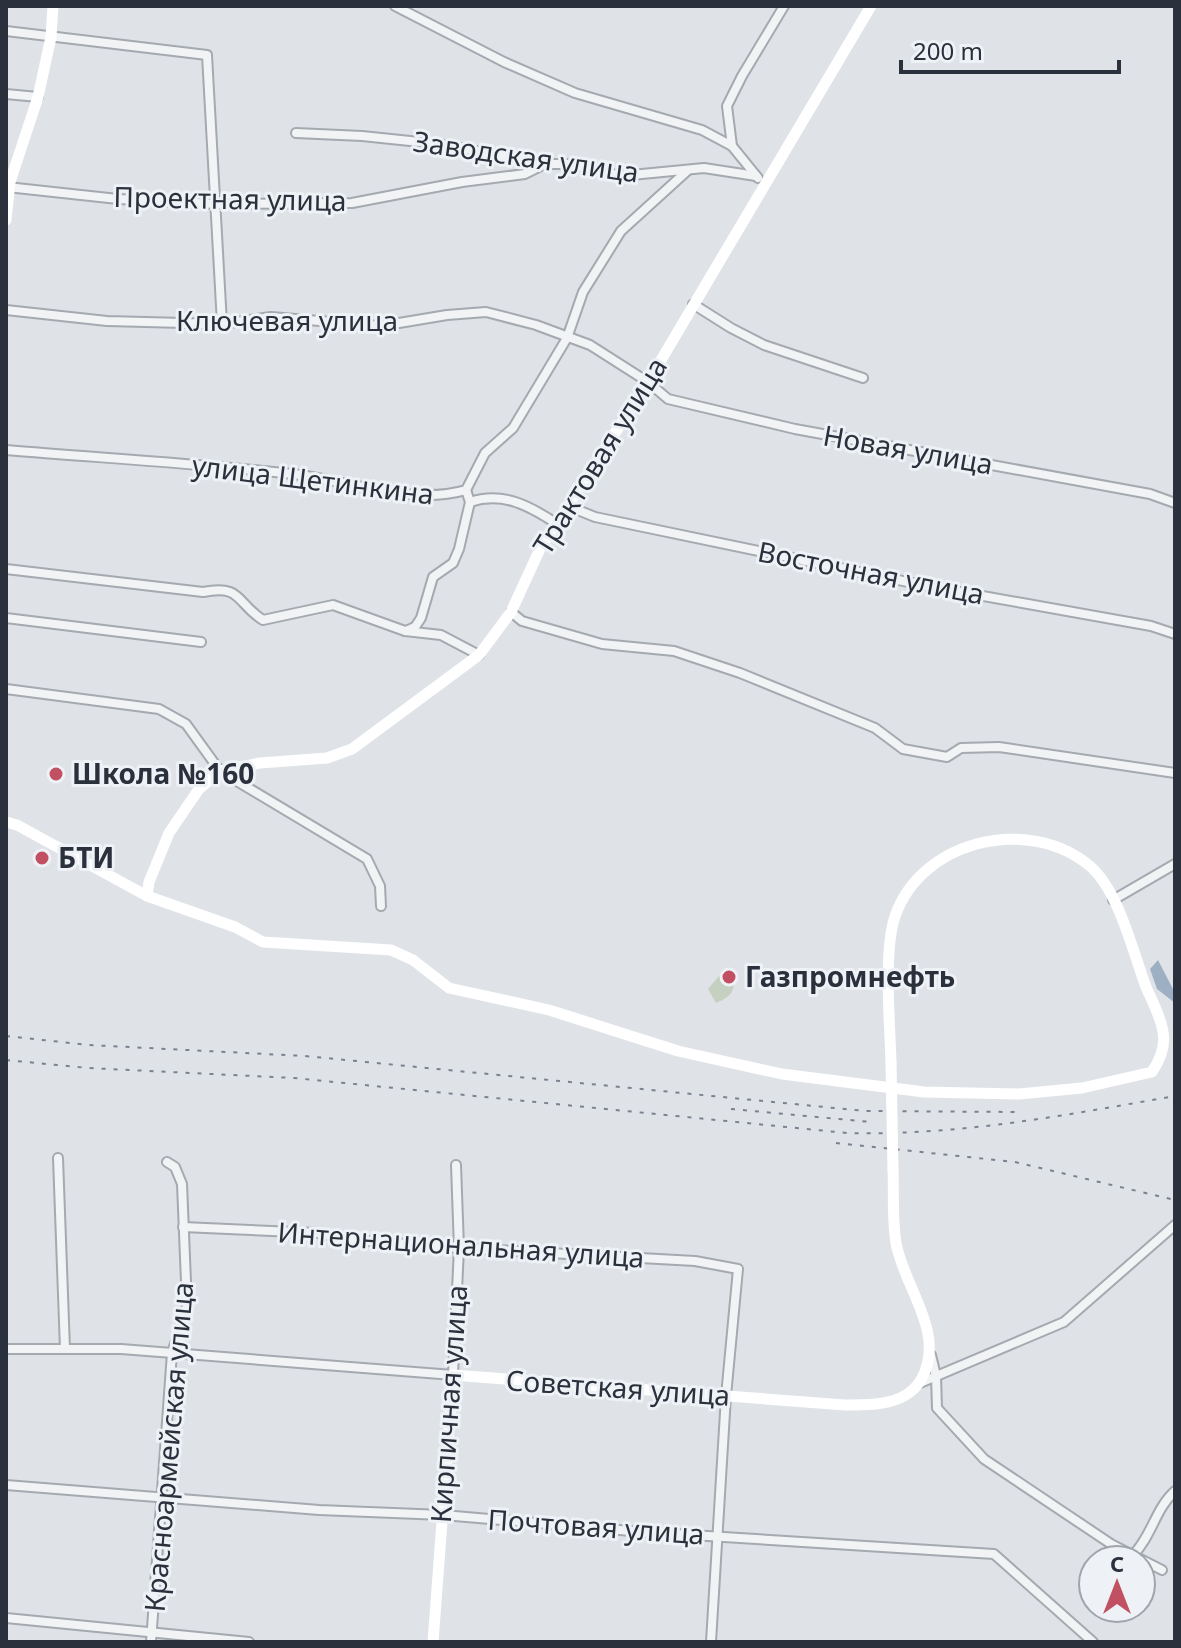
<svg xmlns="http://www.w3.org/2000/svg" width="1181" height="1648" font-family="'Noto Sans',sans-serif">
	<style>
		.green { fill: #c5d0c1 }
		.water { fill: #9db0c3 }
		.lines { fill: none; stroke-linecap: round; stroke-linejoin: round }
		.street-casing { stroke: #a5a9b0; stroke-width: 12 }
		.street { stroke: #f1f3f5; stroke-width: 8 }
		.secondary { stroke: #fff; stroke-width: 11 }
		.rail { stroke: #7a828f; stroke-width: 2; stroke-dasharray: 4 8; stroke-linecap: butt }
		.secondary-bridge { stroke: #fff; stroke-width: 11 }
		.poi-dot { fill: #c05062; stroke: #eef1f5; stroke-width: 3 }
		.labels { text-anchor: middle; stroke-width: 6; stroke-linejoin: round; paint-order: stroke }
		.street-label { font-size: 28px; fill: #2a303c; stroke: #eef1f5 }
		.poi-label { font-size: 28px; font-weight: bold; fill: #2a303c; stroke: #eef1f5; text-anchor: start }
	</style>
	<rect width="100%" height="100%" fill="#dfe2e7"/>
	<path class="green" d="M 726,975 L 734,979 C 735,993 728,998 716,1003 L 708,989 L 719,976 Z"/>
	<path class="water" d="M 1158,960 L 1175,993 L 1175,1003 L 1157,989 L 1150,969 Z"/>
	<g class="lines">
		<defs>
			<g id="street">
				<path d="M 395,6 L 504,62 L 575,93 L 702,130 L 732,146 L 758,178"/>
				<path d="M 6,31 L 207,55 L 222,324"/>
				<path d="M 6,94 L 38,97"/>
				<path d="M 296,133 L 362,136 L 439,144 L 545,164 L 570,164 L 621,176 L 704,168 L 756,176"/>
				<path d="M 732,146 L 727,106 L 742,76 L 784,6"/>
				<path d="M 7,187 L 118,199 L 217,204 L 352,203 L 462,182 L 525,174 L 545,164"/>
				<path d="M 693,304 L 731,328 L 764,345 L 863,378"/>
				<path d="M 6,310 L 107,321 L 222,324 L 271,317 L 381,326 L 447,315 L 486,312 L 536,325 L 590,345 L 648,382 L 668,399 L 795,429 L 1150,494 L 1175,503"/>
				<path d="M 6,450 C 101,458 197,463 292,474 C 348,480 410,506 466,490 L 485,453 L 513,428 L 567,338 L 583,292 L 621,231 L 687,171"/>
				<path d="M 470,502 C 503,491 530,506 557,524"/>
				<path d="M 568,506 L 595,517 L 927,586 L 1151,626 L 1175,634"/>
				<path d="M 6,569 L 203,592 C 242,584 236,603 263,620 L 333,605 L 405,631 L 441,635 L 479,655"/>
				<path d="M 511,612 L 522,621 L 602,644 L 674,651 L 740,673 L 875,728 L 903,749 L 947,757 L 961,748 L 999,747 L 1175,773"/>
				<path d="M 6,618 L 201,642"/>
				<path d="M 406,631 L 415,627 L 421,618 L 433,577 L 453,563 L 459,549 L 470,502 L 466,490"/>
				<path d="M 6,689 L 159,709 L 186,724 L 220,771 L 367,859 L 380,886 L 381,906"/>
				<path d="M 1113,900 L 1175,864"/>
				<path d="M 58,1158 L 65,1349"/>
				<path d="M 183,1227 L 318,1233 L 354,1240 L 459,1248 L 695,1261 L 738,1269 L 726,1396 L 711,1642"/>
				<path d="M 6,1349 L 121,1349 L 453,1375 L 459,1248 L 456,1165"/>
				<path d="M 931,1355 L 936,1376 L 937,1408 L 984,1459 L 1111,1544 L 1162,1570"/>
				<path d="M 920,1383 L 1064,1322 L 1175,1225"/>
				<path d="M 6,1485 L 319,1510 L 443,1515 L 643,1532 L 994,1554 L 1093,1642"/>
				<path d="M 1133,1555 C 1152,1536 1155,1509 1175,1491"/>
				<path d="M 6,1618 L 249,1642"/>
				<path d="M 151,1642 L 172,1353 L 187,1306 L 182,1184 L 175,1167 L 167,1162"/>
			</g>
		</defs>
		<use href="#street" class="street-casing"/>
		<use href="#street" class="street"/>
		<g class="secondary">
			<path d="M 6,220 L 10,182 L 38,97 L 51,37 L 53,6"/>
			<path d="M 6,822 L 17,825 L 147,896 L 235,927 L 263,942 L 391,950 L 413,960 L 449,988 L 549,1010 L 678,1051 L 782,1074 L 924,1092 L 1019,1094 L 1082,1088 L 1152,1072 C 1160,1060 1166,1047 1163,1032 C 1161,1017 1152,1001 1146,987 C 1133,952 1119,892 1091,867 C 1028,813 915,841 893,923 C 884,961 890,1022 891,1063"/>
			<path d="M 147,896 L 149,882 L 169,833 L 199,789 L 220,771 L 260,763 L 327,758 L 352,749 L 479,655 L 511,612 L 540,549 L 648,382 L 871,6"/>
			<path d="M 433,1642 L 453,1375 L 845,1405 C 872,1405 907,1406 922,1378 C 946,1332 904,1288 896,1243 C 892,1219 894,1193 893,1169"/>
		</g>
		<g class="rail">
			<path d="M 6,1036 L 89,1045 L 305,1056 L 865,1111 L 1020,1112"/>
			<path d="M 6,1060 L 88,1068 L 294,1078 L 847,1133 C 958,1136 1066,1115 1175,1096"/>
			<path d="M 731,1109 L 871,1122"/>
			<path d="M 836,1143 L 1015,1162 L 1175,1200"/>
		</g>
		<path class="secondary-bridge" d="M 891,1063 L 893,1169"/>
	</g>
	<g class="poi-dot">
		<circle cx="56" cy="774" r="8"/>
		<circle cx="42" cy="858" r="8"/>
		<circle cx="729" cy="977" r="8"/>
	</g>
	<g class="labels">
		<g class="street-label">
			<text transform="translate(526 157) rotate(8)" y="10">Заводская улица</text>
			<text transform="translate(230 199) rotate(1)" y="10">Проектная улица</text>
			<text x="287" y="331">Ключевая улица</text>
			<text transform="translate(908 450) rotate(10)" y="10">Новая улица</text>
			<text transform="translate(600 456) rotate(-58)" y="10">Трактовая улица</text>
			<text transform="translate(313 480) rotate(7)" y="10">улица Щетинкина</text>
			<text transform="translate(871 573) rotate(11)" y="10">Восточная улица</text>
			<text transform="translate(461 1245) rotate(4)" y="10">Интернациональная улица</text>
			<text transform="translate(618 1388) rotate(4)" y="10">Советская улица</text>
			<text transform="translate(449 1404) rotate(-86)" y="10">Кирпичная улица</text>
			<text transform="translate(169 1447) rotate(-85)" y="10">Красноармейская улица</text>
			<text transform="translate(596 1527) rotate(4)" y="10">Почтовая улица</text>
		</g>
		<g class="poi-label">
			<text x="72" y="784">Школа №160</text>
			<text x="58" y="868">БТИ</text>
			<text x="745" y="987">Газпромнефть</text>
		</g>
	</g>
	<rect width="1181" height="1648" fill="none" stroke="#2a303c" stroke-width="16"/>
	<g transform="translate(1117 1584)"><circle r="38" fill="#eef1f5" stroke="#a0a4ab" stroke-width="2"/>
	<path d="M0-6L14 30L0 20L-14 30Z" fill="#c05062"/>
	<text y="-12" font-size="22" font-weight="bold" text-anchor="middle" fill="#2a303c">С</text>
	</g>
	<path d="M901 60v12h218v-12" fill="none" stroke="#2a303c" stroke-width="4"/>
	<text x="913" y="60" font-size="24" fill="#2a303c" stroke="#eef1f5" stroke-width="6" paint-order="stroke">200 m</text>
</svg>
